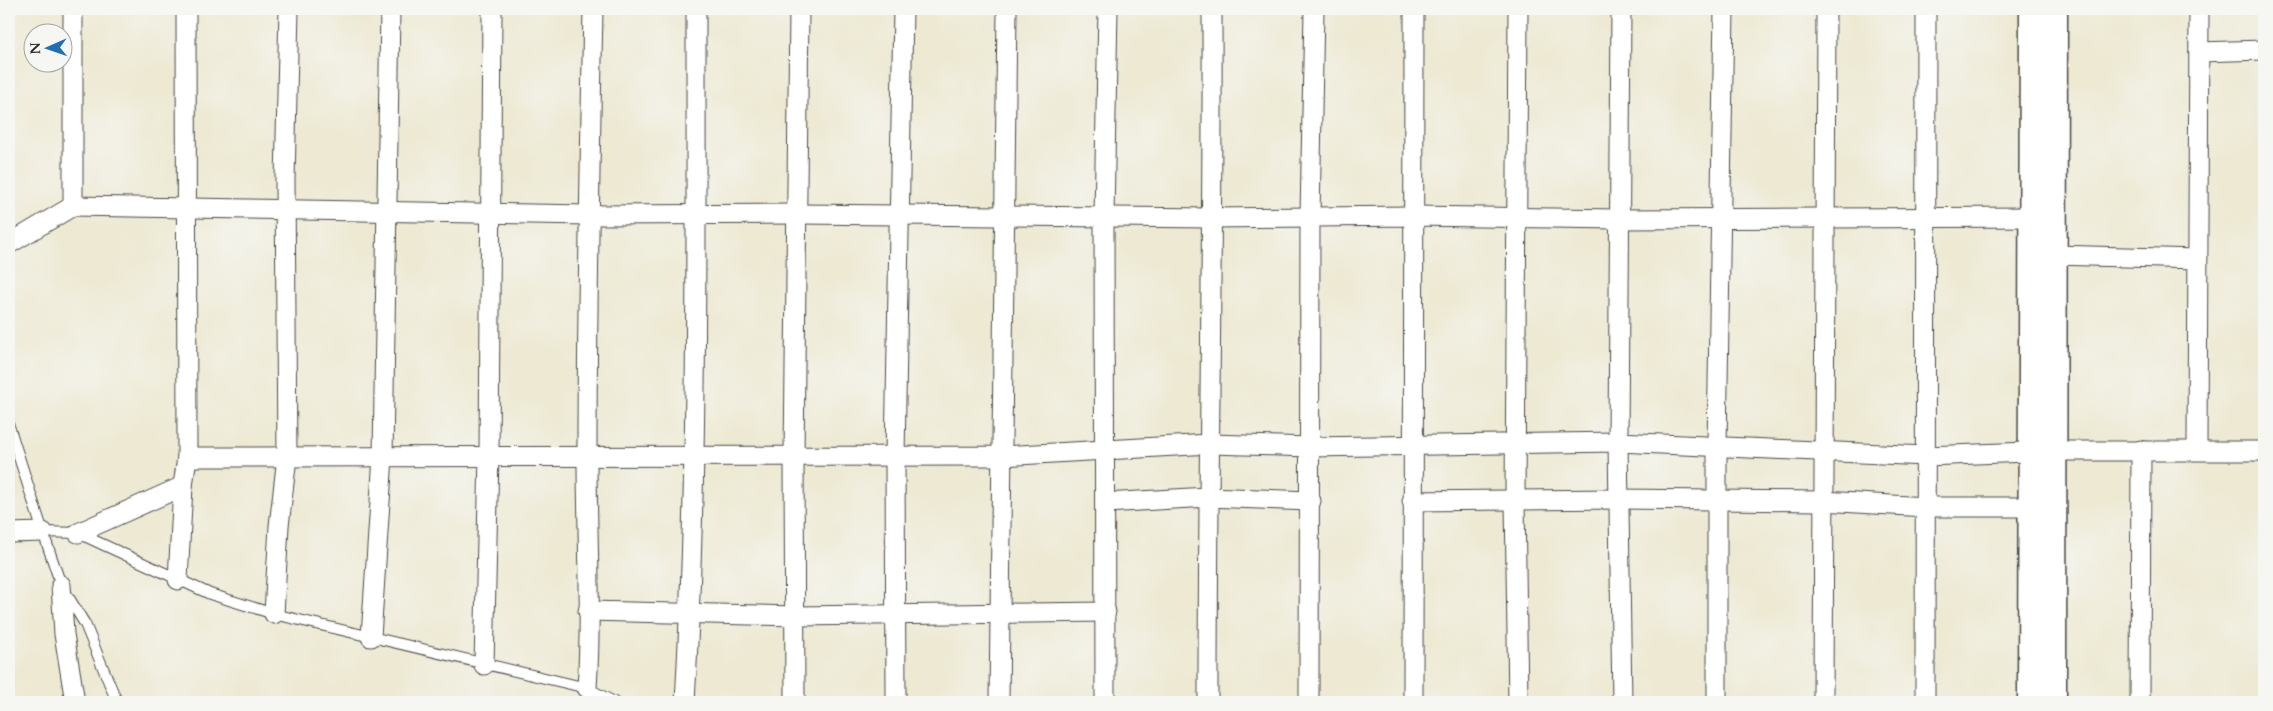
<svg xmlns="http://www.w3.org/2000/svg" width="2273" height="711" font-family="Cardo,serif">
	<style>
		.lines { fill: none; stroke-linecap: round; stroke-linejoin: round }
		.lane-casing { stroke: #484844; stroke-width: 12 }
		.street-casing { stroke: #484844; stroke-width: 21 }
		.secondary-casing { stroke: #484844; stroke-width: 29 }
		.lane { stroke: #fff; stroke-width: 10 }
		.street { stroke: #fff; stroke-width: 19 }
		.secondary { stroke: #fff; stroke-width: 26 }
	</style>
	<rect width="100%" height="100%" fill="#f6f6f2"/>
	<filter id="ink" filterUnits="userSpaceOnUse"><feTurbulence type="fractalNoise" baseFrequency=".02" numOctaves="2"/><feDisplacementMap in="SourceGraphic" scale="10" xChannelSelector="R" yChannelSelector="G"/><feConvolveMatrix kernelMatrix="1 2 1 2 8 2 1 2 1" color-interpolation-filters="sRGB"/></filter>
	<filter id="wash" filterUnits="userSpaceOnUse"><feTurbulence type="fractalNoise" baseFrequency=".0096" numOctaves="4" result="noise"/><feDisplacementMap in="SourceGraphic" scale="20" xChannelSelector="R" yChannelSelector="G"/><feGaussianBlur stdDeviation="1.12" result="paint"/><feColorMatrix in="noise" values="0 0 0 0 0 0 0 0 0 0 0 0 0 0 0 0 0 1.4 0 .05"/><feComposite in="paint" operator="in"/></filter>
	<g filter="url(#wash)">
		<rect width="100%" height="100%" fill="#ede9d3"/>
	</g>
	<g filter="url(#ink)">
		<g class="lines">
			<defs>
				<g id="lane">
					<path d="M 9,426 L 43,532 L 78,533 L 210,594 L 274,614 L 587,688 L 614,702"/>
					<path d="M 43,532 L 61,585 L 85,624 L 117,702"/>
				</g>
				<g id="street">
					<path d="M 73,9 L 73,206 L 589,215 L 798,214 L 1213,218 L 1414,216 L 1619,219 L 2045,217"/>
					<path d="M 186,9 L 187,457 L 1001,456 L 1210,444 L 1310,447 L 1618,442 L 1926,456 L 2054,451 L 2264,451"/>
					<path d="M 1518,9 L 1515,500 L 1518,702"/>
					<path d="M 1621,9 L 1618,442 L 1622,702"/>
					<path d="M 2199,52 L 2264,50"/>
					<path d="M 9,244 L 73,206"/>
					<path d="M 2054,255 L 2197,259"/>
					<path d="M 2197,450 L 2199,9"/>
					<path d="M 1412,501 L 1619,499 L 1823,501 L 1926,507 L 2031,507"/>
					<path d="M 1105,503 L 1208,497 L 1311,501"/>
					<path d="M 9,533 L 43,532"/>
					<path d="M 78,533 L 183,486"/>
					<path d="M 178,580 L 183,486 L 187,457"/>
					<path d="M 61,585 L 64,634 L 75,702"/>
					<path d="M 588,611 L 796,616 L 1106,612"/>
					<path d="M 274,614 L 279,526 L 287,457 L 285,180 L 289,9"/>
					<path d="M 371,637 L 383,457 L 390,9"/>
					<path d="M 484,665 L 489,456 L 492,9"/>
					<path d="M 587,688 C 592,611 587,534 587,458 C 587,308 590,158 593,9"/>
					<path d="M 685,702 C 698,471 696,240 696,9"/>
					<path d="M 795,702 L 794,456 L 799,9"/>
					<path d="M 896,702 L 895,456 L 903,9"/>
					<path d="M 999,702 L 1007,9"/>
					<path d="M 1105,702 L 1104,216 L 1108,9"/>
					<path d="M 1208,702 C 1208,471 1213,240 1212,9"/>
					<path d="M 1309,702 L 1310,216 L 1314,9"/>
					<path d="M 1413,702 L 1414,9"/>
					<path d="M 1717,702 L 1717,446 L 1724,9"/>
					<path d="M 1823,702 L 1826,9"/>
					<path d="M 1925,702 L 1926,9"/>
					<path d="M 2140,702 L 2141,450"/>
				</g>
				<g id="secondary">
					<path d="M 2031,702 L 2033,9"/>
					<path d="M 2053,702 L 2054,9"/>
				</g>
			</defs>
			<use href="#lane" class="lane-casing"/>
			<use href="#street" class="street-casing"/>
			<use href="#secondary" class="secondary-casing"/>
			<use href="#lane" class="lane"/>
			<use href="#street" class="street"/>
			<use href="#secondary" class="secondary"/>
		</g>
	</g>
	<rect width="2273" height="711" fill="none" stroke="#f6f6f2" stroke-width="30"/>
	<g transform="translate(48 48) rotate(268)"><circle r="24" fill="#f6f6f2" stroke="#a5a5a2"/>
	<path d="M0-4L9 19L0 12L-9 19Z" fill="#1f6fb2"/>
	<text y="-8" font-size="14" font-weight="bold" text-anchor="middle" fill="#2b2b2b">N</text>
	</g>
</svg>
